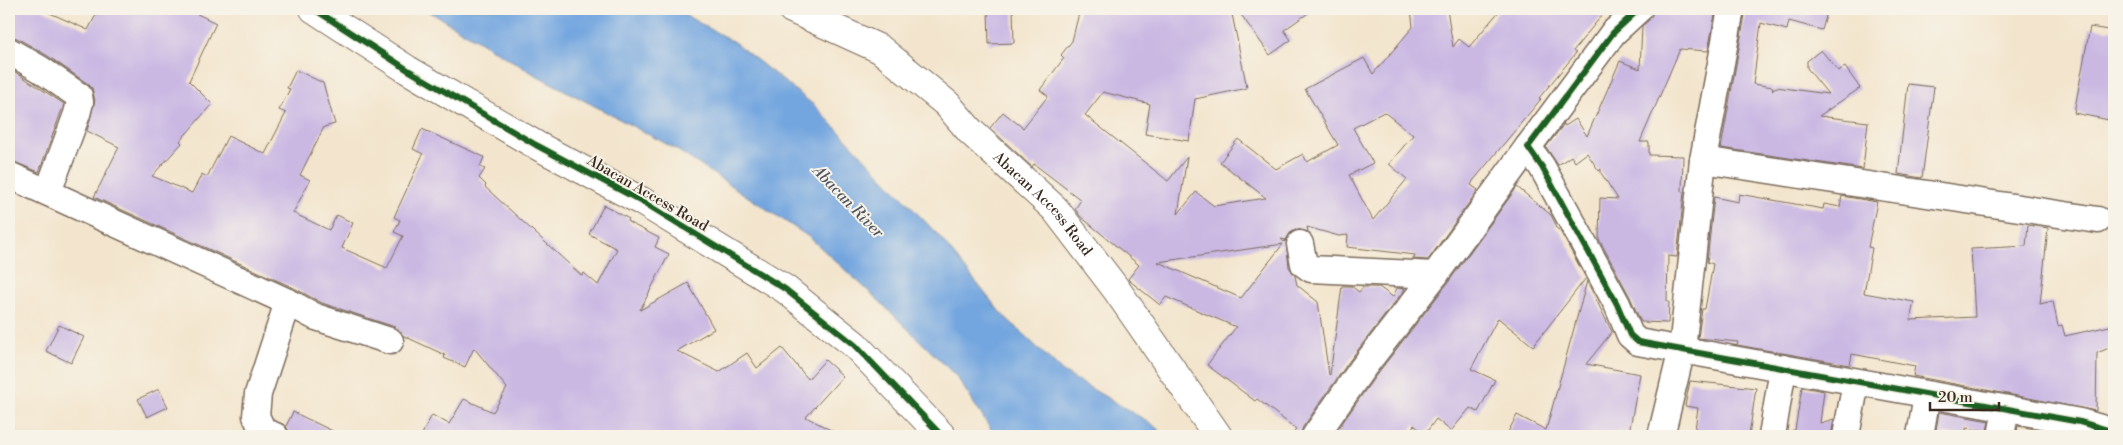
<svg xmlns="http://www.w3.org/2000/svg" width="2123" height="445" font-family="'Libre Bodoni',serif">
	<style>
		.water { fill: #73a6df; stroke: #57687e }
		.building { fill: #cab8e3; fill-rule: evenodd }
		.lines { fill: none; stroke-linecap: round; stroke-linejoin: round }
		.minor-casing { stroke: #7b6b5b; stroke-width: 29 }
		.tertiary-casing { stroke: #7b6b5b; stroke-width: 30 }
		.minor { stroke: #fff; stroke-width: 26 }
		.tertiary { stroke: #fff; stroke-width: 28 }
		.cycleway-casing { stroke: #f7f3e8; stroke-width: 9 }
		.cycleway { stroke: #1b5e20; stroke-width: 6 }
		.labels { text-anchor: middle; stroke-width: 4; stroke-linejoin: round; paint-order: stroke }
		.street-label { font-size: 15px; fill: #3b2a1e; stroke: #f7f3e8 }
		.water-label { font-size: 16px; font-style: italic; fill: #4f5562; stroke: #f7f3e8 }
	</style>
	<rect width="100%" height="100%" fill="#f7f3e8"/>
	<filter id="ink" filterUnits="userSpaceOnUse"><feTurbulence type="fractalNoise" baseFrequency=".02" numOctaves="2"/><feDisplacementMap in="SourceGraphic" scale="10" xChannelSelector="R" yChannelSelector="G"/><feConvolveMatrix kernelMatrix="1 2 1 2 8 2 1 2 1" color-interpolation-filters="sRGB"/></filter>
	<filter id="wash" filterUnits="userSpaceOnUse"><feTurbulence type="fractalNoise" baseFrequency=".0096" numOctaves="4" result="noise"/><feDisplacementMap in="SourceGraphic" scale="20" xChannelSelector="R" yChannelSelector="G"/><feGaussianBlur stdDeviation="1.12" result="paint"/><feColorMatrix in="noise" values="0 0 0 0 0 0 0 0 0 0 0 0 0 0 0 0 0 1.4 0 .05"/><feComposite in="paint" operator="in"/></filter>
	<g filter="url(#wash)">
		<rect width="100%" height="100%" fill="#f3e5cd"/>
		<path class="water" d="M 425,9 L 674,9 L 734,42 L 815,106 L 938,235 L 1000,312 L 1063,372 L 1152,424 L 1165,436 L 995,436 L 957,377 L 874,296 L 809,237 L 674,148 L 534,74 Z"/>
		<g id="blocks">
			<g class="building">
				<path d="M 9,9 L 41,9 L 88,30 L 99,9 L 187,9 L 216,23 L 189,81 L 212,104 L 180,141 L 182,143 L 152,176 L 192,193 L 202,174 L 207,177 L 228,136 L 265,154 L 286,113 L 279,110 L 290,89 L 287,88 L 296,70 L 323,83 L 335,124 L 324,127 L 300,175 L 310,180 L 293,213 L 329,230 L 337,215 L 353,223 L 342,248 L 387,268 L 403,236 L 394,232 L 400,220 L 394,217 L 423,154 L 413,149 L 422,129 L 484,157 L 480,167 L 485,169 L 479,178 L 486,185 L 485,187 L 582,276 L 584,273 L 598,285 L 617,249 L 589,234 L 604,205 L 629,219 L 628,222 L 659,238 L 655,247 L 669,254 L 640,310 L 688,283 L 714,329 L 677,351 L 719,372 L 747,353 L 757,368 L 782,348 L 808,379 L 825,360 L 843,376 L 806,417 L 842,436 L 421,436 L 432,415 L 449,424 L 464,399 L 493,412 L 507,388 L 474,348 L 465,367 L 444,358 L 445,355 L 404,336 L 395,327 L 322,303 L 294,288 L 94,197 L 119,147 L 87,131 L 95,100 L 92,88 L 88,84 L 48,56 L 17,38 L 9,36 Z"/>
				<path d="M 988,9 L 1013,9 L 1014,43 L 989,44 Z"/>
				<path d="M 1080,9 L 1231,9 L 1247,88 L 1195,99 L 1189,141 L 1145,134 L 1150,104 L 1103,92 L 1085,115 L 1168,181 L 1187,157 L 1178,214 L 1196,192 L 1214,206 L 1266,198 L 1220,162 L 1238,139 L 1276,169 L 1303,154 L 1307,162 L 1338,145 L 1305,89 L 1364,58 L 1373,74 L 1413,27 L 1411,9 L 1447,9 L 1453,47 L 1459,39 L 1469,47 L 1501,9 L 1607,9 L 1573,51 L 1576,53 L 1539,98 L 1541,99 L 1473,181 L 1471,185 L 1478,190 L 1428,260 L 1413,259 L 1415,255 L 1347,247 L 1348,235 L 1339,236 L 1307,227 L 1308,232 L 1297,229 L 1290,233 L 1286,240 L 1281,239 L 1284,242 L 1286,240 L 1289,267 L 1295,276 L 1297,285 L 1318,302 L 1329,375 L 1330,375 L 1342,286 L 1351,286 L 1359,292 L 1363,287 L 1379,287 L 1393,297 L 1397,288 L 1405,289 L 1350,360 L 1303,427 L 1300,436 L 1292,436 L 1296,429 L 1257,399 L 1255,401 L 1207,365 L 1236,327 L 1166,297 L 1160,305 L 1130,281 L 1128,279 L 1139,265 L 1080,216 L 1075,209 L 1081,200 L 1034,164 L 1032,167 L 990,128 L 1003,112 L 1023,128 L 1048,96 L 1040,90 L 1064,58 L 1061,55 L 1072,41 ZM 1384,112 L 1413,135 L 1389,164 L 1407,179 L 1373,220 L 1349,175 L 1373,163 L 1353,128 ZM 1283,244 L 1241,298 L 1158,262 Z"/>
				<path d="M 1237,9 L 1314,9 L 1284,30 L 1291,40 L 1270,55 Z"/>
				<path d="M 1660,9 L 1716,9 L 1708,51 L 1680,49 L 1640,142 L 1649,142 L 1649,155 L 1683,156 L 1682,191 L 1684,192 L 1677,257 L 1668,256 L 1667,302 L 1669,302 L 1668,323 L 1641,322 L 1630,297 L 1599,239 L 1600,198 L 1618,199 L 1601,173 L 1601,169 L 1599,171 L 1587,153 L 1575,162 L 1571,156 L 1558,165 L 1546,147 L 1564,124 L 1565,126 L 1576,119 L 1587,136 L 1620,61 L 1640,69 L 1642,26 L 1649,20 L 1653,12 L 1659,12 Z"/>
				<path d="M 1746,9 L 1828,9 L 1822,30 L 1789,21 L 1787,30 L 1761,23 L 1753,84 L 1773,87 L 1772,90 L 1776,87 L 1828,94 L 1807,68 L 1807,61 L 1821,50 L 1838,71 L 1845,67 L 1860,88 L 1819,116 L 1868,122 L 1863,169 L 1721,148 Z"/>
				<path d="M 2090,27 L 2114,31 L 2114,121 L 2074,113 Z"/>
				<path d="M 9,68 L 64,104 L 39,172 L 9,160 Z"/>
				<path d="M 1908,84 L 1934,87 L 1922,178 L 1898,174 Z"/>
				<path d="M 1517,187 L 1551,215 L 1556,225 L 1555,227 L 1560,231 L 1586,278 L 1533,346 L 1498,318 L 1471,369 L 1495,380 L 1478,412 L 1470,408 L 1451,431 L 1436,419 L 1425,434 L 1414,425 L 1406,436 L 1333,436 L 1374,378 L 1447,284 Z"/>
				<path d="M 1739,194 L 1823,209 L 1824,204 L 1840,207 L 1842,196 L 1877,202 L 1868,247 L 1872,248 L 1864,293 L 1914,302 L 1910,320 L 1975,317 L 1971,249 L 2026,246 L 2028,225 L 2048,228 L 2040,304 L 2053,301 L 2058,326 L 2062,325 L 2065,336 L 2114,325 L 2114,346 L 2097,353 L 2096,411 L 1913,376 L 1915,366 L 1852,354 L 1850,365 L 1737,345 L 1738,342 L 1698,338 L 1702,309 L 1705,309 L 1713,264 L 1707,262 L 1714,197 L 1738,202 Z"/>
				<path d="M 1587,281 L 1612,332 L 1586,364 L 1640,374 L 1629,433 L 1616,432 L 1615,436 L 1506,436 L 1517,415 L 1546,430 Z"/>
				<path d="M 59,325 L 84,337 L 71,363 L 46,351 Z"/>
				<path d="M 1690,381 L 1756,388 L 1749,436 L 1694,436 L 1698,408 L 1685,406 Z"/>
				<path d="M 1802,387 L 1824,391 L 1820,423 L 1834,419 L 1831,436 L 1792,436 L 1791,431 L 1795,430 Z"/>
				<path d="M 159,389 L 168,407 L 147,417 L 138,399 Z"/>
				<path d="M 293,412 L 343,436 L 294,436 L 290,434 L 286,426 Z"/>
				<path d="M 1939,412 L 1989,421 L 1987,431 L 1966,428 L 1966,436 L 1944,434 L 1943,436 L 1935,436 Z"/>
				<path d="M 2018,426 L 2046,431 L 2045,436 L 2016,436 Z"/>
			</g>
		</g>
	</g>
	<g filter="url(#ink)">
		<use href="#blocks" fill-opacity="0" stroke="#7b6b5b" stroke-width="1"/>
		<g class="lines">
			<defs>
				<g id="minor">
					<path d="M 1639,9 L 1613,33 L 1528,147 L 1542,167 L 1617,304 L 1630,335 L 1638,342 L 2080,422 L 2114,432"/>
					<path d="M 9,51 L 40,69 L 79,96 L 80,102 L 77,114 L 48,192"/>
					<path d="M 1703,160 L 2098,220"/>
					<path d="M 9,175 L 288,302"/>
					<path d="M 1300,244 L 1304,264 L 1311,269 L 1435,275"/>
					<path d="M 275,436 L 263,431 L 256,416 L 258,394 L 288,302 L 316,317 L 390,341"/>
					<path d="M 1315,436 L 1362,369 L 1435,275 L 1528,147"/>
					<path d="M 1661,436 L 1682,349 L 1703,160 L 1731,9"/>
					<path d="M 1772,436 L 1783,368"/>
					<path d="M 1846,436 L 1856,382"/>
					<path d="M 1920,436 L 1927,395"/>
					<path d="M 2001,436 L 2006,409"/>
				</g>
				<g id="tertiary">
					<path d="M 314,9 L 408,70 L 536,145 L 643,202 L 785,289 L 855,345 L 942,436"/>
					<path id="s1" d="M 792,9 L 880,49 L 947,104 L 970,131 L 1055,209 L 1116,289 L 1218,436"/>
				</g>
			</defs>
			<use href="#minor" class="minor-casing"/>
			<use href="#tertiary" class="tertiary-casing"/>
			<use href="#minor" class="minor"/>
			<use href="#tertiary" class="tertiary"/>
			<defs>
				<g id="cycleway">
					<path d="M 314,9 L 408,70 L 536,145 L 643,202 L 785,289 L 855,345 L 942,436"/>
					<path d="M 1639,9 L 1613,33 L 1528,147 L 1542,167 L 1617,304 L 1630,335 L 1638,342 L 2080,422 L 2114,432"/>
				</g>
			</defs>
			<use href="#cycleway" class="cycleway-casing"/>
			<use href="#cycleway" class="cycleway"/>
		</g>
	</g>
	<g class="labels">
		<g class="street-label">
			<text transform="translate(648 193) rotate(30)" y="5">Abacan Access Road</text>
			<text dy="5" stroke="none"><textPath href="#s1" startOffset="322">Abacan Access Road</textPath></text>
		</g>
		<g class="water-label">
			<text transform="translate(849 201) rotate(46)" y="6">Abacan River</text>
		</g>
	</g>
	<rect width="2123" height="445" fill="none" stroke="#f7f3e8" stroke-width="30"/>
	<path d="M1930 402v8h69v-8" fill="none" stroke="#3b2a1e" stroke-width="2.5"/>
	<text x="1938" y="402" font-size="15" fill="#3b2a1e" stroke="#f7f3e8" stroke-width="4" paint-order="stroke">20 m</text>
</svg>
